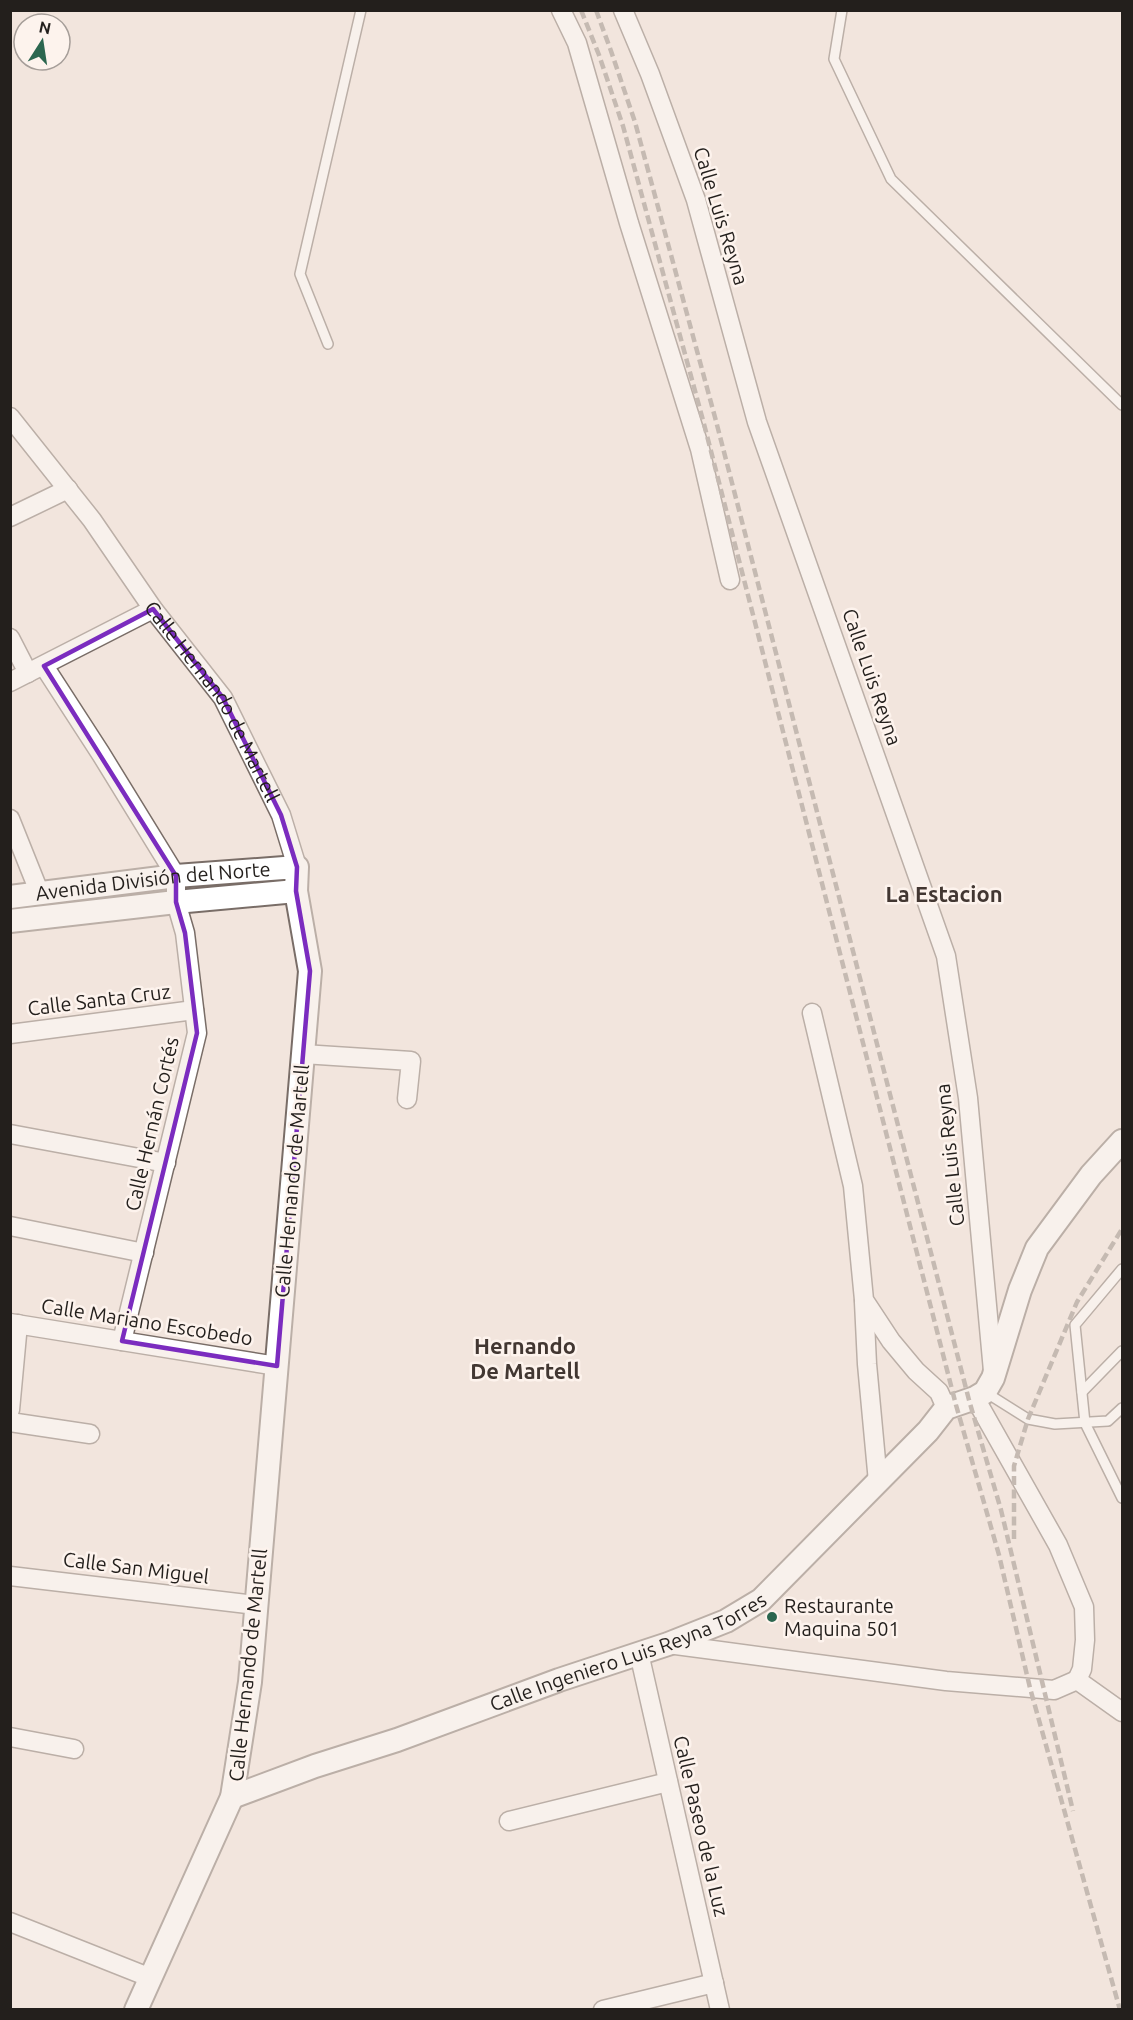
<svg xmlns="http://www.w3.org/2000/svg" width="1133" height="2020" font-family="Ubuntu,sans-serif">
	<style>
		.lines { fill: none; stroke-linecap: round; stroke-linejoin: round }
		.service-casing { stroke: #796d67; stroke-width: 12 }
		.minor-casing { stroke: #796d67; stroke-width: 21 }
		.tertiary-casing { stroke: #796d67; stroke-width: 26 }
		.service { stroke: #fff; stroke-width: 9 }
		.minor { stroke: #fff; stroke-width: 18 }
		.tertiary { stroke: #fff; stroke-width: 22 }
		.rail { stroke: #8e857f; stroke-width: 4.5; stroke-dasharray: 9 4.5; stroke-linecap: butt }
		.marked { fill: none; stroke: #7b2cbf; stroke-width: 4.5; stroke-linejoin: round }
		.poi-dot { fill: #2b664f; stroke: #fdf3ed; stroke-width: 2 }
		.labels { text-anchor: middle; stroke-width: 5; stroke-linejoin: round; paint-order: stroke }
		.street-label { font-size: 20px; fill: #231f1c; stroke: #fdf3ed }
		.poi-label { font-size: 20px; fill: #231f1c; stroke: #fdf3ed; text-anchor: start }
		.quarter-label { font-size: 22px; font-weight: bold; fill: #423732; stroke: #fdf3ed }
	</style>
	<rect width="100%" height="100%" fill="#f2e5dd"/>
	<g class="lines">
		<defs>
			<g id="service">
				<path d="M 842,10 L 834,59 L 891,179 L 1122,405"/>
				<path d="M 328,344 L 300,274 L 361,10"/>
				<path d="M 1122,1269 L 1075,1325 L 1085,1423 L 1122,1498"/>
				<path d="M 985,1392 L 1028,1419 L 1055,1424 L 1108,1421 L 1122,1408"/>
				<path d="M 1082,1392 L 1122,1351"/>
			</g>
			<g id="minor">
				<path d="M 561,10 L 577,43 L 629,223 L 700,449 L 730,580"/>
				<path d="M 623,10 L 650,74 L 696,200 L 757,422 L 946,956 L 968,1098 L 993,1371"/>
				<path id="s1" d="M 10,417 L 92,520 L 153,609 L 223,698 L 281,815 L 297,867"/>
				<path d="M 10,517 L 68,489"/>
				<path d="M 10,638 L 28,673"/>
				<path d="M 44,666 L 101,754 L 176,876 L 176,902 L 185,933 L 197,1033 L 122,1341"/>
				<path d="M 10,682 L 153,609"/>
				<path d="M 10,819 L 40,894"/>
				<path d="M 812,1013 L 853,1186 L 864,1300 L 891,1341 L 916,1371 L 939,1392 L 946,1408"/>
				<path d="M 10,1034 L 194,1010"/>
				<path d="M 303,1054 L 411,1061 L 407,1099"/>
				<path d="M 10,1134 L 166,1163"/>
				<path d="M 10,1226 L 144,1253"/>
				<path d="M 864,1302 L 867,1364 L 878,1482"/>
				<path d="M 10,1323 L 277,1366"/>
				<path d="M 975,1398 L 1058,1545 L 1084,1607 L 1085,1640 L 1082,1669 L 1077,1680"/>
				<path d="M 10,1410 L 18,1324"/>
				<path d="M 10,1422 L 90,1434"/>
				<path d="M 10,1576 L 256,1605"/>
				<path d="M 668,1644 L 946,1681 L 1054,1690 L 1077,1680"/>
				<path d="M 639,1653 L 720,2010"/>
				<path d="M 1077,1680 L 1122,1712"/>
				<path d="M 10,1737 L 74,1749"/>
				<path d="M 509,1821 L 668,1782"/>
				<path d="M 10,1922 L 151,1978"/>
				<path d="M 603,2010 L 714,1983"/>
			</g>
			<g id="tertiary">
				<path id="s2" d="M 10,897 L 176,876 L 297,867 L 296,891 L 310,971 L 250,1682 L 232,1797 L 136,2010"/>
				<path d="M 10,921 L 176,902 L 296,891"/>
				<path id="s3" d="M 232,1797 L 315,1766 L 397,1740 L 559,1680 L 668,1644 L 726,1621 L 761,1600 L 928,1431 L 946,1408 L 975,1398 L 985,1392 L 993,1378 L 1020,1290 L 1037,1248 L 1091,1175 L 1122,1141"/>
			</g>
		</defs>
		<use href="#service" class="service-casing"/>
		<use href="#minor" class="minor-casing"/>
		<use href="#tertiary" class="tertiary-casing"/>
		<use href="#service" class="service"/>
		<use href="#minor" class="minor"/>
		<use href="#tertiary" class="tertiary"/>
		<g class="rail">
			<path d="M 581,10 L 599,55 L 623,126 L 704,424 L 956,1405 L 999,1555 L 1030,1688 L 1120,2010"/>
			<path d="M 596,10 L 611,51 L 635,122 L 716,421 L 969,1400 L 1001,1510 L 1073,1811"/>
			<path d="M 1014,1539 L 1014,1466 L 1028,1419 L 1077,1302 L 1122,1229"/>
		</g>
	</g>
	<path d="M0 0H1133V2020H0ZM 153,609 L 223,698 L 281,815 L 297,867 L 296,891 L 310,971 L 277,1366 L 122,1341 L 197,1033 L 185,933 L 176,902 L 176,876 L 44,666 Z" fill="#f2e5dd" fill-opacity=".55" fill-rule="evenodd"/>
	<path class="marked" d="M 153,609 L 223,698 L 281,815 L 297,867 L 296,891 L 310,971 L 277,1366 L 122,1341 L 197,1033 L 185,933 L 176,902 L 176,876 L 44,666 Z"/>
	<circle class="poi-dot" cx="772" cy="1617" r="6"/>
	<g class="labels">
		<g class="street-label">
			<text transform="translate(721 216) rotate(73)" y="7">Calle Luis Reyna</text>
			<text transform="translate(872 677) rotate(71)" y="7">Calle Luis Reyna</text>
			<text dy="7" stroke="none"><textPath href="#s1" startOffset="350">Calle Hernando de Martell</textPath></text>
			<text dy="7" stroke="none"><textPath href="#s2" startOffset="144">Avenida División del Norte</textPath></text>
			<text transform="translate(99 1000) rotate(-7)" y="7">Calle Santa Cruz</text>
			<text transform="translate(152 1124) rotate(-77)" y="7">Calle Hernán Cortés</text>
			<text transform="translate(950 1155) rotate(-96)" y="7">Calle Luis Reyna</text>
			<text transform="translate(292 1181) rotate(-85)" y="7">Calle Hernando de Martell</text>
			<text transform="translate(147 1322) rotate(9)" y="7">Calle Mariano Escobedo</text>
			<text transform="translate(136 1568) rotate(7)" y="7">Calle San Miguel</text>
			<text dy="7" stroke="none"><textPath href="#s3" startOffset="422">Calle Ingeniero Luis Reyna Torres</textPath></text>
			<text transform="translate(248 1665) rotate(-84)" y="7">Calle Hernando de Martell</text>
			<text transform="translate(701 1826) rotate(77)" y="7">Calle Paseo de la Luz</text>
		</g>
		<g class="poi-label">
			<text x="784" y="1613">Restaurante<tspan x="784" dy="23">Maquina 501</tspan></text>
		</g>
		<g class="quarter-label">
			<text x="944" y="902">La Estacion</text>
			<text x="525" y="1354">Hernando<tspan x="525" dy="25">De Martell</tspan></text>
		</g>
	</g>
	<rect width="1133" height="2020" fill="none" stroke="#231f1c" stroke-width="24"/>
	<g transform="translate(42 42) rotate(12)"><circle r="28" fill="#fdf3ed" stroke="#a69e99" stroke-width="1.5"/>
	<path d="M0-4.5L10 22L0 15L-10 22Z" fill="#2b664f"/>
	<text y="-9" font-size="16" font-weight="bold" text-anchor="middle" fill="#231f1c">N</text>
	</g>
</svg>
